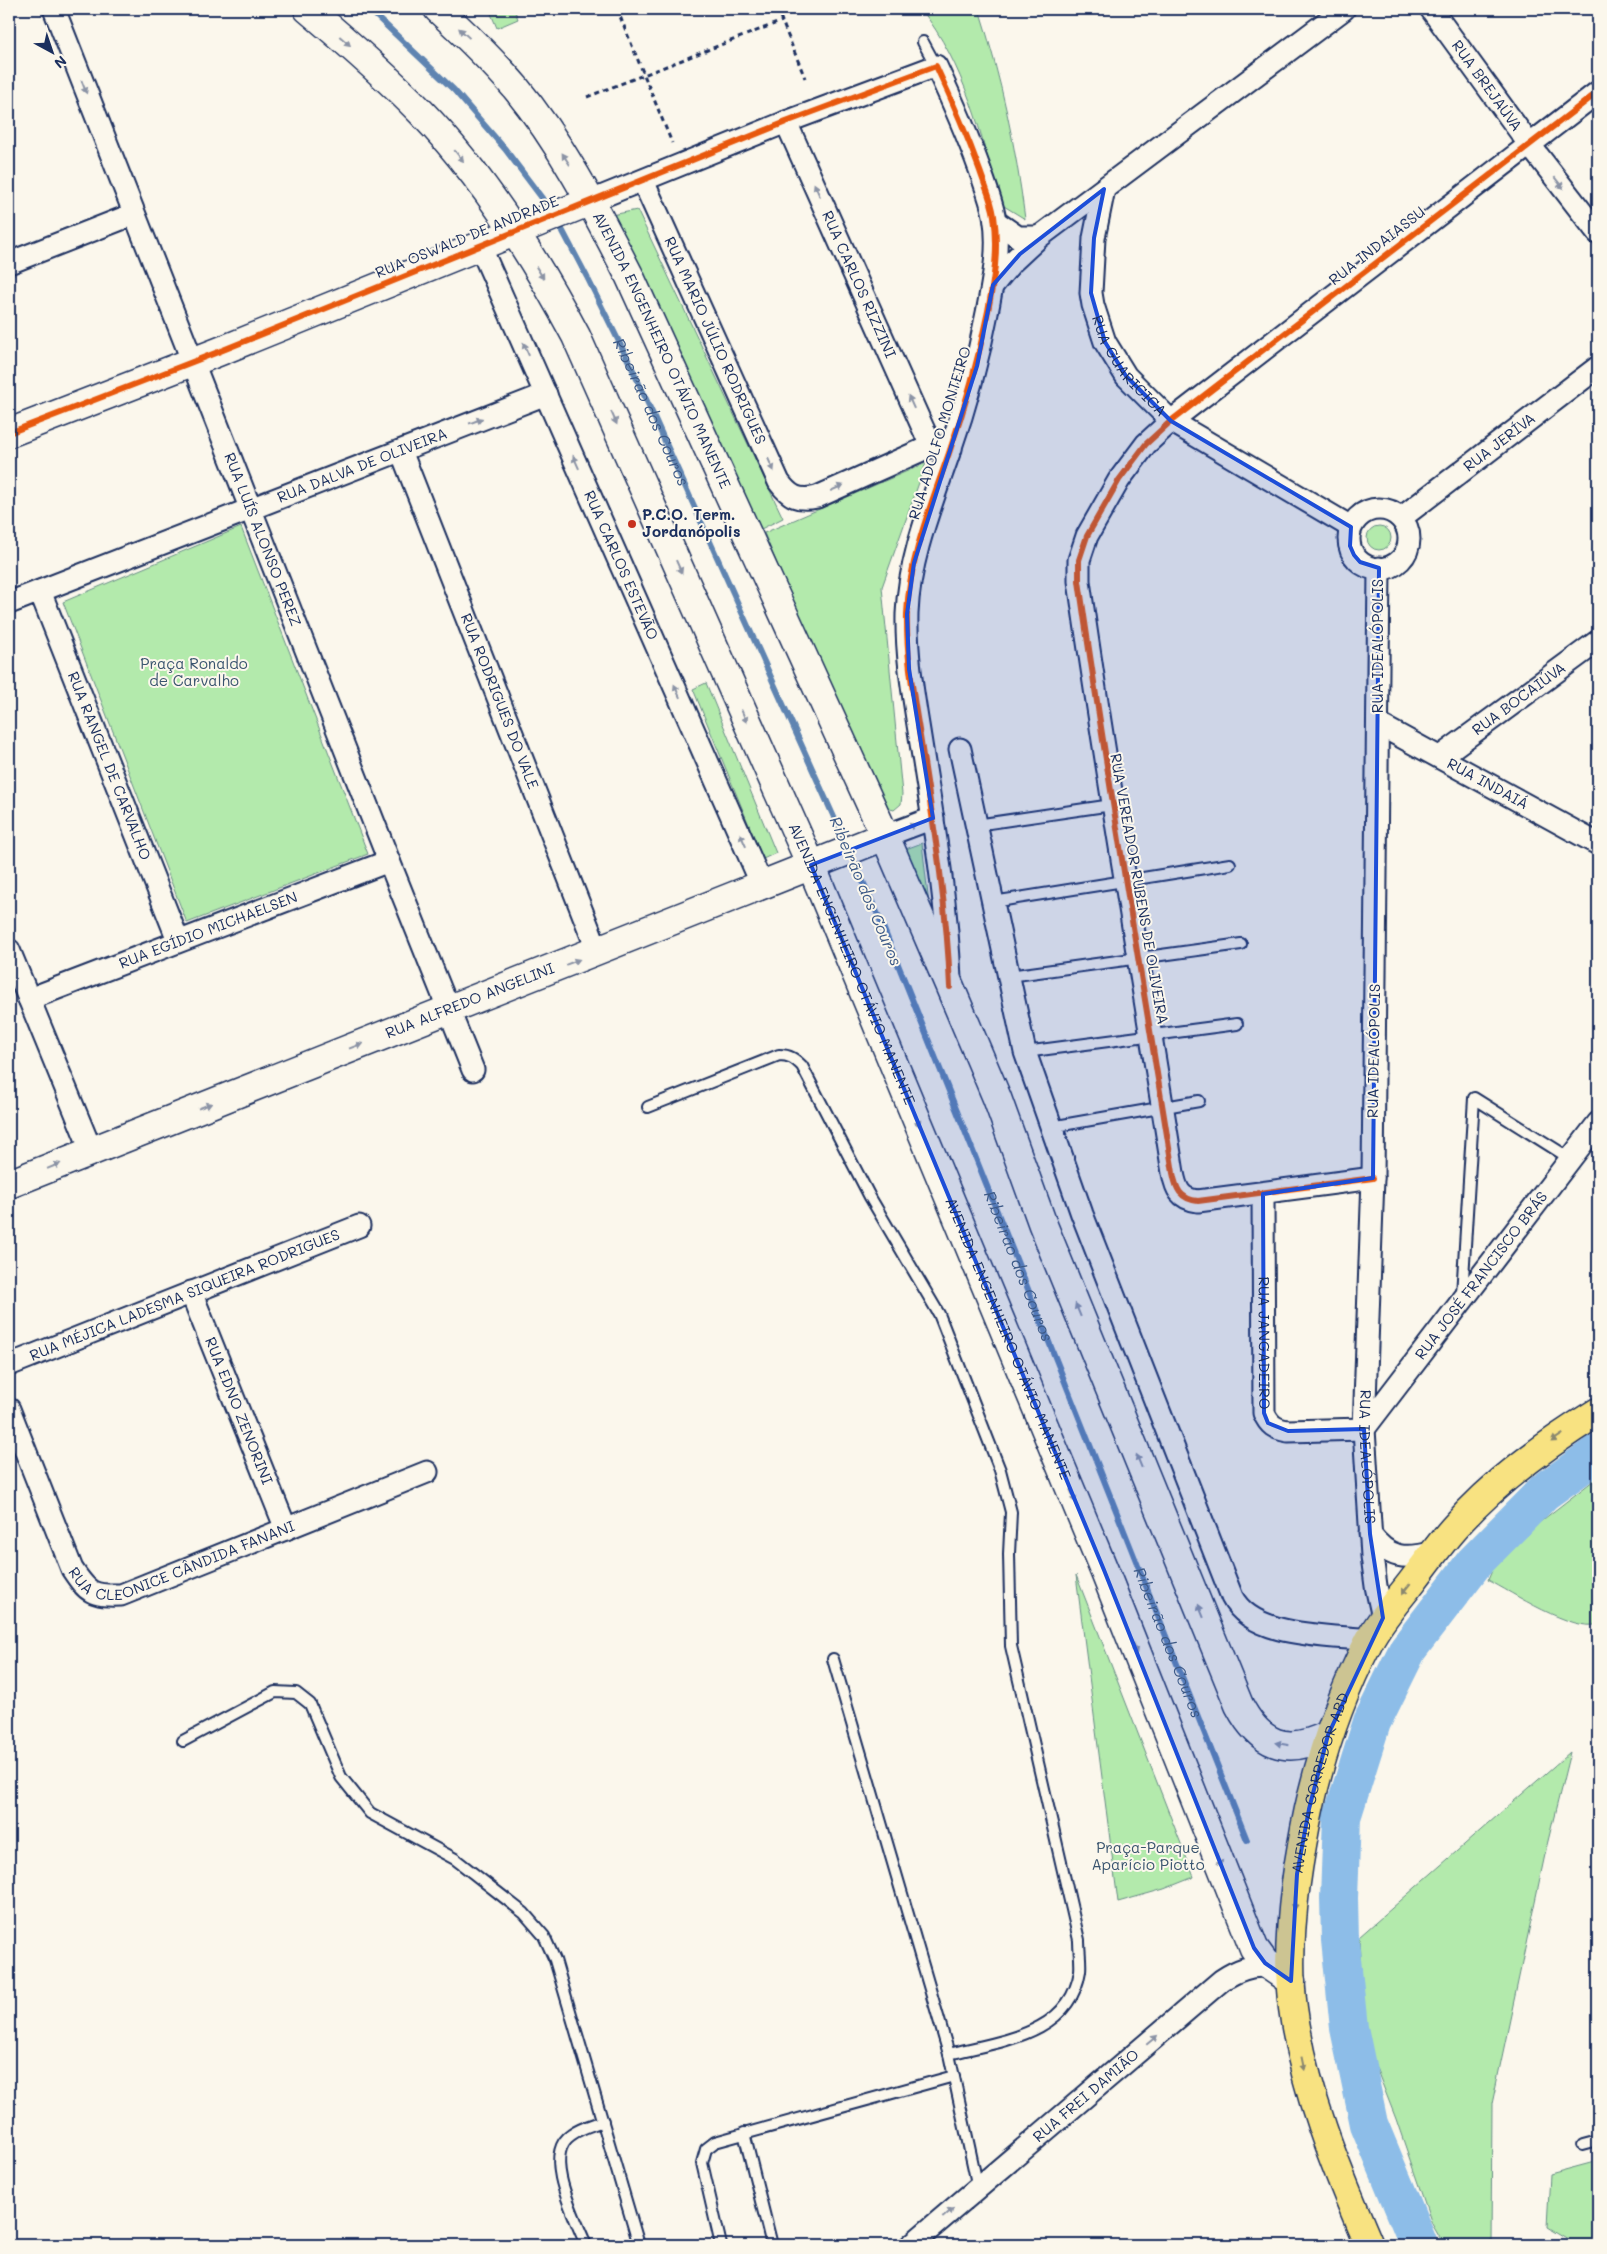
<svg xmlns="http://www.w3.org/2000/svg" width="1607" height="2254" font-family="Mali,sans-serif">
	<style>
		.green { fill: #b3eaac; stroke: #678c85 }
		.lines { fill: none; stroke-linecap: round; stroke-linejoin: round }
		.stream { stroke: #5f84b1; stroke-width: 6 }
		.river { stroke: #8dbde8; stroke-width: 38 }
		.lane-casing { stroke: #1b2f5e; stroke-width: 14 }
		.street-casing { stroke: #1b2f5e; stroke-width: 25 }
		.secondary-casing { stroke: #1b2f5e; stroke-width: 31 }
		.highway-casing { stroke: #1b2f5e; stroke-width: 31 }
		.path { stroke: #1b2f5e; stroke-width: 3; stroke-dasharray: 5 4; stroke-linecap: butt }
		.lane { stroke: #fbf7ec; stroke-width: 10 }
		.street { stroke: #fbf7ec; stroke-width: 21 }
		.secondary { stroke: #fbf7ec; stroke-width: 28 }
		.highway { stroke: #f8e281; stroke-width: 28 }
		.cycleway-casing { stroke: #fbf7ec; stroke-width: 9 }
		.cycleway { stroke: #e8590c; stroke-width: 6 }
		.oneway { fill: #8b93a5 }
		.oneway2 { fill: #8a8870 }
		.marked { fill: #1d4ed8; fill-opacity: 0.2; stroke: #1d4ed8; stroke-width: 4; stroke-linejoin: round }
		.poi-dot { fill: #c8321e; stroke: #fbf7ec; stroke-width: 2 }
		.labels { text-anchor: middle; stroke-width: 4; stroke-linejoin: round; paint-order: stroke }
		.street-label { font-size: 15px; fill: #1b2f5e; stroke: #fbf7ec }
		.poi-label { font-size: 15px; font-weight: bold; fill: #1b2f5e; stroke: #fbf7ec; text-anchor: start }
		.park-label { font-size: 15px; fill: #39546e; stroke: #fbf7ec }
		.water-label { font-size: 16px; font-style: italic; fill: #3d5a87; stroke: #fbf7ec }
	</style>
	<rect width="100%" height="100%" fill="#fbf7ec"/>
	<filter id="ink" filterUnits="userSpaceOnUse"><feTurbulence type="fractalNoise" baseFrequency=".02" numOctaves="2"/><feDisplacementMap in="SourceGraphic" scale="10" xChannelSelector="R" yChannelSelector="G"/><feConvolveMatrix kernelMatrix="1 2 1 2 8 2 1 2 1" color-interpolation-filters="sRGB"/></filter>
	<g filter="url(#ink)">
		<g class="green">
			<path d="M 489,9 L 514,9 L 518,19 L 497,28 Z"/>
			<path d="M 921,9 L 979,9 C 1001,78 1016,147 1025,219 L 999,203 C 983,136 964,64 921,9 Z"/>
			<path d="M 637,210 L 783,518 L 761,529 L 612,215 Z"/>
			<path d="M 926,463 L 882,587 L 902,794 L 901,804 L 894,810 L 880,806 L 764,533 Z"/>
			<circle cx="1379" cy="538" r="12"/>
			<path d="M 241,527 L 368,854 L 187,923 L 63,602 Z"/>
			<path d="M 706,683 L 776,853 L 763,859 L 693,689 Z"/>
			<path d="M 922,843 L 930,913 L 903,850 Z"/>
			<path d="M 1598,1477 L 1598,1624 C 1574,1633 1511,1592 1488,1580 L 1496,1561 L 1518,1539 Z"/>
			<path d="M 1076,1575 L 1194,1877 L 1164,1889 L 1118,1902 Z"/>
			<path d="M 1570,1752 L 1547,1845 L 1492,2104 L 1491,2245 L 1444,2245 L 1432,2224 L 1396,2119 L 1364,2037 L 1359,1937 Z"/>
			<path d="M 1598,2161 L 1598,2245 L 1577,2245 L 1547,2227 L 1550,2174 Z"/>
		</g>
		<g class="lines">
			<g class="stream">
				<path d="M 369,9 L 454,90 L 505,149 L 551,210"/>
				<path id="s1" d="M 557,220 L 587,277 L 632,368 L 846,844"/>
				<path id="s2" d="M 851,855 L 879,917 L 981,1171 L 1247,1840"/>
			</g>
			<path class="river" d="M 1419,2245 L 1369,2124 L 1349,2028 L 1340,1940 L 1339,1898 L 1342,1817 L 1372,1722 L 1408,1649 L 1474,1563 L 1544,1492 L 1598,1453"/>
			<defs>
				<g id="lane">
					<path d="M 923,42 L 936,66"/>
					<path d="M 976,825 L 1112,805"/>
					<path d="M 993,902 L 1230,864"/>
					<path d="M 1009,976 L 1241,944"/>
					<path d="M 1025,1052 L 1237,1024"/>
					<path d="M 648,1107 L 779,1055 C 790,1055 795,1059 802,1066 L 870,1197 L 939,1314 L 1000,1470 L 1011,1512 L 1009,1554 L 1011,1646 L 1079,1940 C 1079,1950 1081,1962 1080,1971 C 1070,2035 1000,2041 949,2054"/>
					<path d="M 1051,1127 L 1199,1101"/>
					<path d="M 1462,1295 L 1474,1098 L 1571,1159"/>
					<path d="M 833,1659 L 949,2054 L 978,2188"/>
					<path d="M 183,1741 L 275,1692 L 296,1693 L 310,1704 L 341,1777 L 370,1813 L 455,1859 L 524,1913 L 544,1936 L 555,1960 L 639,2245"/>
					<path d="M 744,2133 L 772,2245"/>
					<path d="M 1583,2145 L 1598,2141"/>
					<path d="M 586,2245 C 576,2219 541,2155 571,2135 C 580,2128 592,2125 603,2121"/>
					<path d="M 721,2245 L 702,2163 L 706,2149 L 715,2142 L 954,2076"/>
				</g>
				<g id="street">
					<path id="s3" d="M 54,9 L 389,861 L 473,1070"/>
					<path id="s4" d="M 1431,9 L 1529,144 L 1598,233"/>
					<path id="s5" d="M 786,122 L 931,446"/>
					<path id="s6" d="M 643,181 L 779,482 C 790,497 798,501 817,497 L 931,446 L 951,449"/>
					<path id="s7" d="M 1104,189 L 1094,238 L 1091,293 L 1093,305 L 1105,342 L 1126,376 L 1171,421 L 1351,527"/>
					<path d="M 591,201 L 786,122 L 936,66 C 952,100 967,134 980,170 C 985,185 991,200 994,215 C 1000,248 993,281 987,313 C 978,360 966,405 950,450 C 932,503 909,557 907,614 C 906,660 915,704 922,750 C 934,826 947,902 950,979"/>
					<path d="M 995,221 L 1018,237 L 1039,237"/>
					<path id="s8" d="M 480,246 L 762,885"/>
					<path d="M 9,263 L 134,214"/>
					<path d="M 993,285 L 1011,263 L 1039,237 L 1344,9"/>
					<path id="s9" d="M 401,451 L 598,952"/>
					<circle cx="1379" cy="539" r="30"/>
					<path id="s10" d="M 1401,518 L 1598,367"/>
					<path id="s11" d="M 1379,568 L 1373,1178 L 1364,1429 L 1372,1556 L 1376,1586 L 1383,1618"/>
					<path id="s12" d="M 40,591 L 178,940"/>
					<path id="s13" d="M 9,603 L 546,394"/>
					<path id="s14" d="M 1378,724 L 1598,844"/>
					<path d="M 960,749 L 1025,1052 L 1082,1214 L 1232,1597 C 1253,1638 1328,1635 1370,1640"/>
					<path id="s15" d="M 1440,757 L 1598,641"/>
					<path d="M 885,836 L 933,818"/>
					<path d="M 9,950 L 91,1150"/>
					<path id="s16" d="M 29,999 L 389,861"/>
					<path d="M 1373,1178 L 1198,1201 C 1180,1199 1176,1189 1173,1173 C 1142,976 1107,779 1079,581 L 1079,560 L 1087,536 L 1119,480 L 1146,444 L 1171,421 L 1598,92"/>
					<path id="s17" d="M 1263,1194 L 1264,1413 C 1269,1425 1275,1429 1288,1431 L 1364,1429 L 1598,1123"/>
					<path id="s18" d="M 191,1292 L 286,1529"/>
					<path id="s19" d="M 9,1365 L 359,1226"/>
					<path id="s20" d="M 9,1409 L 72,1569 C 88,1593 92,1596 121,1595 L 427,1472"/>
					<path d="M 1370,1534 C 1389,1559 1405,1560 1435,1552"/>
					<path id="s21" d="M 911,2245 L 1222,1980 C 1236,1971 1251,1964 1269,1967"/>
				</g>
				<g id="secondary">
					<path id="s22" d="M 308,9 C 347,42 385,75 421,112 C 484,177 534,257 576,336 L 811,865 L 1104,1570 L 1254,1948 L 1265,1963 L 1291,1981"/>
					<path id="s23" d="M 438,9 C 465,34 491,59 515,87 C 562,144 595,209 629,275 L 885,836 L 950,987 L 997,1098 L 1043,1225 L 1239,1705 C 1260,1745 1286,1756 1328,1735"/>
					<path d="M 9,433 L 218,352 L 591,201"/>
					<path id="s24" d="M 9,1184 L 885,836"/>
				</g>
				<g id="highway">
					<path id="s25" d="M 1369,2245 C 1336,2168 1304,2091 1293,2008 C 1286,1959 1293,1894 1302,1845 C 1314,1774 1336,1705 1369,1641 C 1381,1618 1399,1599 1414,1579 C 1427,1562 1439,1545 1453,1529 C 1494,1482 1545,1445 1598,1412"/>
				</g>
			</defs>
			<use href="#lane" class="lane-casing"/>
			<use href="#street" class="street-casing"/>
			<use href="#secondary" class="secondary-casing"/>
			<use href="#highway" class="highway-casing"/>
			<g class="path">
				<path d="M 617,9 L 672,143"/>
				<path d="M 777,9 L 805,78"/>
				<path d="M 587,97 L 782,21"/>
			</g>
			<use href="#lane" class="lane"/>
			<use href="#street" class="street"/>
			<use href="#secondary" class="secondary"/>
			<use href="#highway" class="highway"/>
			<defs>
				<g id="cycleway">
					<path d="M 9,433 L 218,352 L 786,122 L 936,66 C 952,100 967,135 980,171 C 985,186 992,201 994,216 C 999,249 994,279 988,311 C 978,361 966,405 949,453 C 931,505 909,558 907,614 C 906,662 916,708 923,756 C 935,833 947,909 950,987"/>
					<path d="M 1373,1178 L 1198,1201 C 1180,1199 1176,1189 1173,1173 C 1142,976 1107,779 1079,581 L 1079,560 L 1087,536 L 1119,480 L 1146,444 L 1171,421 L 1598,92"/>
				</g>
			</defs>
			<use href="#cycleway" class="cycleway-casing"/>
			<use href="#cycleway" class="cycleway"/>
		</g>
		<defs><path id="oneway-solid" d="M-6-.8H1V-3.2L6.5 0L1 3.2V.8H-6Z" transform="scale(1.25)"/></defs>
		<g class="oneway">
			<use href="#oneway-solid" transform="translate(464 33) rotate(-137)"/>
			<use href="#oneway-solid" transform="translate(345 41) rotate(41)"/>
			<use href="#oneway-solid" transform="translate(84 87) rotate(69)"/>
			<use href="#oneway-solid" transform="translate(459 156) rotate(51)"/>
			<use href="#oneway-solid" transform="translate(566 159) rotate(-123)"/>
			<use href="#oneway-solid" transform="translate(1559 183) rotate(52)"/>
			<use href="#oneway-solid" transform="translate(817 190) rotate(-114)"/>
			<use href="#oneway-solid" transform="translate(540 273) rotate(58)"/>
			<use href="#oneway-solid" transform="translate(526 349) rotate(-114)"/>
			<use href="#oneway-solid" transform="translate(911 402) rotate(-114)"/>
			<use href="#oneway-solid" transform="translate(614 418) rotate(66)"/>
			<use href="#oneway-solid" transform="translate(476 421) rotate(-21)"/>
			<use href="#oneway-solid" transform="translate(576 462) rotate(-114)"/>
			<use href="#oneway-solid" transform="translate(771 465) rotate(66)"/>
			<use href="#oneway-solid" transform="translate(837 488) rotate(-24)"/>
			<use href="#oneway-solid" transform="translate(679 567) rotate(66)"/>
			<use href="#oneway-solid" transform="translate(677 691) rotate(-114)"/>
			<use href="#oneway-solid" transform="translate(744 716) rotate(66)"/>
			<use href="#oneway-solid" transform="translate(909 827) rotate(-21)"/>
			<use href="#oneway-solid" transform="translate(743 840) rotate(-114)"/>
			<use href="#oneway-solid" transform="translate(573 962) rotate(-21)"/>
			<use href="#oneway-solid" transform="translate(356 1046) rotate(-21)"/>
			<use href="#oneway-solid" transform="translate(205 1106) rotate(-21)"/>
			<use href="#oneway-solid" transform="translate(917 1120) rotate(67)"/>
			<use href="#oneway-solid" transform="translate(54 1166) rotate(-22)"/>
			<use href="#oneway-solid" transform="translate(1078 1310) rotate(-112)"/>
			<use href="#oneway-solid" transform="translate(1139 1461) rotate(-112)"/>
			<use href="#oneway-solid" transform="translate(1073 1496) rotate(67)"/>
			<use href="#oneway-solid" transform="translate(1201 1611) rotate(-112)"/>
			<use href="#oneway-solid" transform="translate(1134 1647) rotate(68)"/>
			<use href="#oneway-solid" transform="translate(1282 1744) rotate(-170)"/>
			<use href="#oneway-solid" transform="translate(1219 1860) rotate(68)"/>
			<use href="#oneway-solid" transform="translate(1152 2040) rotate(-40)"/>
			<use href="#oneway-solid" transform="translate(948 2213) rotate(-41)"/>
		</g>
		<g class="oneway2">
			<use href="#oneway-solid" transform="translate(1557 1438) rotate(146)"/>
			<use href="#oneway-solid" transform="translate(1406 1589) rotate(128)"/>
			<use href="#oneway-solid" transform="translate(1295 1903) rotate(94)"/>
			<use href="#oneway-solid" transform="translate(1303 2064) rotate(78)"/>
		</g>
	</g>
	<path class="marked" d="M 1104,189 L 1094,238 L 1091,293 L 1105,342 L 1126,376 L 1171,421 L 1351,527 L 1350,546 L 1354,555 L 1360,562 L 1379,568 L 1373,1178 L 1263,1194 L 1264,1413 L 1268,1423 L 1288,1431 L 1364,1429 L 1370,1534 L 1383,1618 L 1328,1735 L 1309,1809 L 1297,1874 L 1291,1981 L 1265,1963 L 1254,1948 L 1104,1570 L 811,865 L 933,818 L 909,669 L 907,614 L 914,563 L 977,366 L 993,285 L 1020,254 Z"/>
	<circle class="poi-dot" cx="632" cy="524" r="5"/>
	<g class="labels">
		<g class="street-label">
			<text dy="5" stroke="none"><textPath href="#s4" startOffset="95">RUA BREJAÚVA</textPath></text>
			<text transform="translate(467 237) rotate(-22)" y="5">RUA OSWALD DE ANDRADE</text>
			<text transform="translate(1377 246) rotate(-38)" y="5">RUA INDAIASSU</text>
			<text dy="5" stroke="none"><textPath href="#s5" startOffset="178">RUA CARLOS RIZZINI</textPath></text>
			<text dy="5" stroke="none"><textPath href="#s6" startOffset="175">RUA MARIO JÚLIO RODRIGUES</textPath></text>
			<text dy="5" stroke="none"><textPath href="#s23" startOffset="412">AVENIDA ENGENHEIRO OTÁVIO MANENTE</textPath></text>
			<text dy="5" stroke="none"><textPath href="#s7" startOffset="189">RUA GUARICICA</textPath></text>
			<text transform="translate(940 433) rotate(-73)" y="5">RUA ADOLFO MONTEIRO</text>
			<text dy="5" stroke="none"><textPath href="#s10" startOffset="124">RUA JERÍVA</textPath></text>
			<text dy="5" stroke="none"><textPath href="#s13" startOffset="379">RUA DALVA DE OLIVEIRA</textPath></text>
			<text dy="5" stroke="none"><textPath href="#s3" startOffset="570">RUA LUÍS ALONSO PEREZ</textPath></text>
			<text dy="5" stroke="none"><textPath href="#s8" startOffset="349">RUA CARLOS ESTEVÃO</textPath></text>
			<text transform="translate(1378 646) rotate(-90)" y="5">RUA IDEALÓPOLIS</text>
			<text dy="5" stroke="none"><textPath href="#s15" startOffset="98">RUA BOCAIÚVA</textPath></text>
			<text dy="5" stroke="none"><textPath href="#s9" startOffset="269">RUA RODRIGUES DO VALE</textPath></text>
			<text dy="5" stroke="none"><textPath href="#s12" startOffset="188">RUA RANGEL DE CARVALHO</textPath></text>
			<text dy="5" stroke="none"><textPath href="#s14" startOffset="125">RUA INDAIÁ</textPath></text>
			<text transform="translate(1139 889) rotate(80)" y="5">RUA VEREADOR RUBENS DE OLIVEIRA</text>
			<text dy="5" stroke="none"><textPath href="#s16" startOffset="192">RUA EGÍDIO MICHAELSEN</textPath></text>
			<text dy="5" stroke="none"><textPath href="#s22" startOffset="1112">AVENIDA ENGENHEIRO OTÁVIO MANENTE</textPath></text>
			<text dy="5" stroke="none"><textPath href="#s24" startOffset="496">RUA ALFREDO ANGELINI</textPath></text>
			<text transform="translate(1374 1051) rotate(-89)" y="5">RUA IDEALÓPOLIS</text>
			<text dy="5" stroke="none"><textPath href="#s17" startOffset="520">RUA JOSÉ FRANCISCO BRÁS</textPath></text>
			<text dy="5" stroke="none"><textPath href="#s19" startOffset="189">RUA MÉJICA LADESMA SIQUEIRA RODRIGUES</textPath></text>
			<text dy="5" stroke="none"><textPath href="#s22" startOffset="1518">AVENIDA ENGENHEIRO OTÁVIO MANENTE</textPath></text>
			<text dy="5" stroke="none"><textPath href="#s17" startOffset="149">RUA JANGADEIRO</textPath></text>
			<text dy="5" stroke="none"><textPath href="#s18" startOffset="128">RUA EDNO ZENORINI</textPath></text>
			<text dy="5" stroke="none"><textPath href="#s11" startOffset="889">RUA IDEALÓPOLIS</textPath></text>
			<text dy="5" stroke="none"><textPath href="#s20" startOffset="295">RUA CLEONICE CÂNDIDA FANANI</textPath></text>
			<text dy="5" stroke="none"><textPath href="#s25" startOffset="478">AVENIDA CORREDOR ABD</textPath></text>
			<text dy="5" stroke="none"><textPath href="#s21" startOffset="230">RUA FREI DAMIÃO</textPath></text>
		</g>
		<g class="poi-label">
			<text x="642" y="520">P.C.O. Term.<tspan x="642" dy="17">Jordanópolis</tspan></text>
		</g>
		<g class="park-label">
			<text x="194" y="669">Praça Ronaldo<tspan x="194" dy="17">de Carvalho</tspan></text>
			<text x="1148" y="1853">Praça-Parque<tspan x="1148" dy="17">Aparício Piotto</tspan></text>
		</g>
		<g class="water-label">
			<text dy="6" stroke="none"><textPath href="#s1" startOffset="214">Ribeirão dos Couros</textPath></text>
			<text transform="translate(866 891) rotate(67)" y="6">Ribeirão dos Couros</text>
			<text dy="6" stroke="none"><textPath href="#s2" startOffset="444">Ribeirão dos Couros</textPath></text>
			<text dy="6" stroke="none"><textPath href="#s2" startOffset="849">Ribeirão dos Couros</textPath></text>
		</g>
	</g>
	<rect width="1607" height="2254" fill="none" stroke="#fbf7ec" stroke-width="30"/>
	<rect x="15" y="15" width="1577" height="2224" fill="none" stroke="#1b2f5e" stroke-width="2" filter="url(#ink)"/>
	<g transform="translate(52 52) rotate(140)" stroke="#fbf7ec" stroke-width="4" paint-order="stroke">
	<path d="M0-4L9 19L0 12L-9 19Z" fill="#1b2f5e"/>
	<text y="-8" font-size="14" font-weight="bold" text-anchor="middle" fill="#1b2f5e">N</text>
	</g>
</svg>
